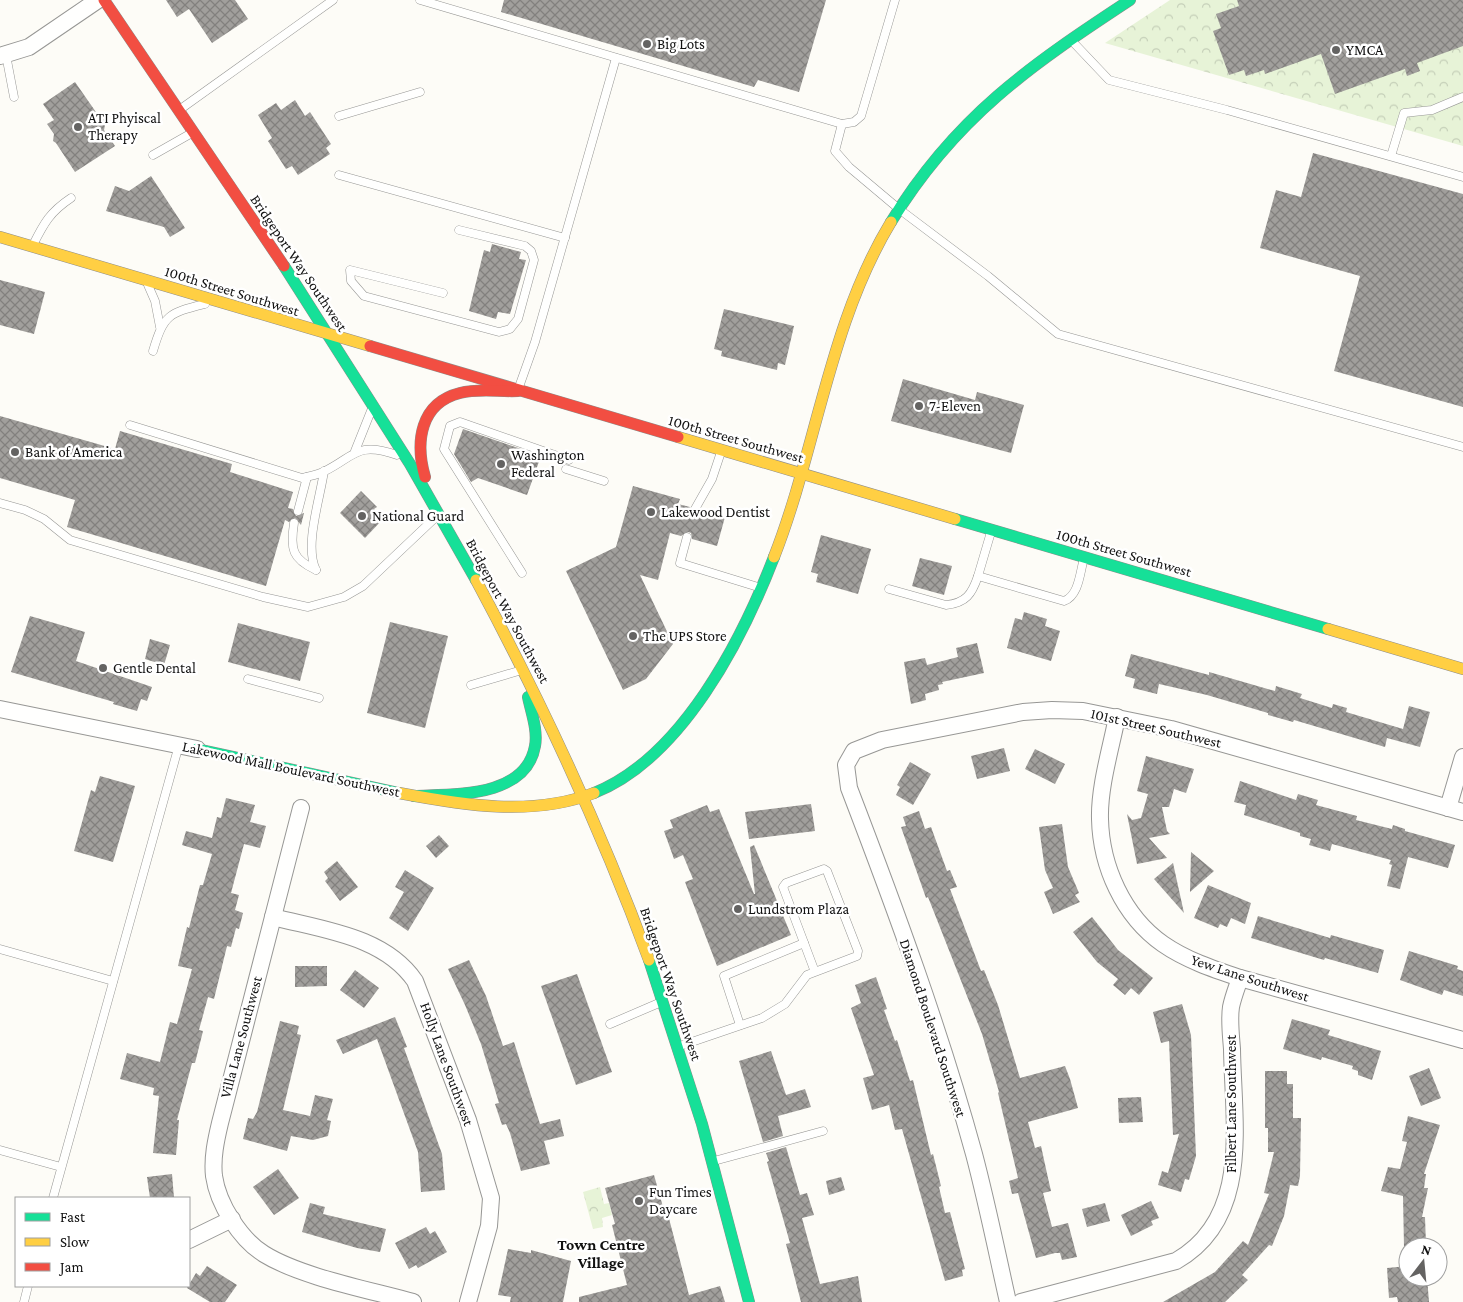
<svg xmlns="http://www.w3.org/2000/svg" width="1463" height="1302" font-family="'Crimson Pro',serif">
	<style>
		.park { fill: url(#park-crowns) }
		.building { fill: url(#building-cross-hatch) }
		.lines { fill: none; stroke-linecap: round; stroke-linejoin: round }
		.lane-casing { stroke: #979795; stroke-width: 9 }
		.street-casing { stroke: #979795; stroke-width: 18 }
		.fast-casing { stroke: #8e8d8b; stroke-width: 12 }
		.slow-casing { stroke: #8e8d8b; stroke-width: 12 }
		.jam-casing { stroke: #8e8d8b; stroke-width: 12 }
		.lane { stroke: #fffffe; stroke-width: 8 }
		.street { stroke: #fffffe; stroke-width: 16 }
		.fast { stroke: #16e098; stroke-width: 11 }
		.slow { stroke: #ffcf43; stroke-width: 11 }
		.jam { stroke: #f24e42; stroke-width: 11 }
		.poi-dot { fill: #646362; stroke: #fff; stroke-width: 2 }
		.labels { text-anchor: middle; stroke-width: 5; stroke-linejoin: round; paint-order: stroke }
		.poi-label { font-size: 15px; fill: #111; stroke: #fff; text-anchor: start }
		.street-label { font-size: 15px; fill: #111; stroke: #fff }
		.neighbourhood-label { font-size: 16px; font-weight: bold; fill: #111; stroke: #fff }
	</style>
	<defs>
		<pattern id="park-crowns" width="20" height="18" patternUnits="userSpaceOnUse" patternTransform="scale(1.25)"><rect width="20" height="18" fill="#e7f3d7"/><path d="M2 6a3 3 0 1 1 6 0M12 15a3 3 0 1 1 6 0" fill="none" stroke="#c5cfb8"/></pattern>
		<pattern id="building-cross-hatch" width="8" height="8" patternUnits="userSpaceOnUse" patternTransform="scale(1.25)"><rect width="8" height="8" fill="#a19f9c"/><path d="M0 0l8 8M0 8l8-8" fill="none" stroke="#82807e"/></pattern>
	</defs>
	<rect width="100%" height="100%" fill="#fdfcf7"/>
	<g class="park">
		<path d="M 1170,0 L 1463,0 L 1463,146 L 1105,43 Z"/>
		<path d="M 600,1187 L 604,1204 L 609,1203 L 612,1215 L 602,1218 L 603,1227 L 593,1229 L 583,1192 Z"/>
	</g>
	<g class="building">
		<path d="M 166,0 L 235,0 L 248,19 L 212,43 L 189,9 L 177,17 Z"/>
		<path d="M 504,0 L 826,0 L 799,92 L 758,80 L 754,87 L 501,12 Z"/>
		<path d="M 1237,0 L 1463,0 L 1463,46 L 1417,63 L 1420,71 L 1407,76 L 1405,69 L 1335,94 L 1321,54 L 1265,74 L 1264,70 L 1246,76 L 1244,70 L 1229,75 L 1213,31 L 1221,28 L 1216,14 L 1239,6 Z"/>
		<path d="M 75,82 L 98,115 L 107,116 L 104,130 L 115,146 L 75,172 L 56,143 L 53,141 L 54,134 L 47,124 L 54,120 L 43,104 Z"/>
		<path d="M 295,100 L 305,116 L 310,112 L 331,144 L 326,148 L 330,154 L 298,175 L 292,166 L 286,169 L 268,141 L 272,138 L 258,115 L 276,103 L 281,110 Z"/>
		<path d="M 1313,153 L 1463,194 L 1463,407 L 1334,371 L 1360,276 L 1260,248 L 1276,190 L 1301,197 Z"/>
		<path d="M 151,176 L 185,228 L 170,237 L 164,227 L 106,211 L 115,186 L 129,191 Z"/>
		<path d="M 492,244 L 521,252 L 519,259 L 526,260 L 510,314 L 498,312 L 496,319 L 469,311 L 484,250 L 490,252 Z"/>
		<path d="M 0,280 L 45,292 L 34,334 L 0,325 Z"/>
		<path d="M 724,309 L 794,326 L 785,365 L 778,363 L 777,370 L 721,356 L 722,351 L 714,349 Z"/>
		<path d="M 903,379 L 975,400 L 977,392 L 1024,405 L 1011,453 L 891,421 Z"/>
		<path d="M 0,416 L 115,449 L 120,431 L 232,464 L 230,472 L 293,492 L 288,508 L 293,509 L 296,516 L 304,513 L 301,525 L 295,518 L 289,522 L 285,520 L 266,586 L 67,527 L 75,500 L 0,478 Z"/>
		<path d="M 463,429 L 541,456 L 527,495 L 478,478 L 471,482 L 454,454 Z"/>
		<path d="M 633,486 L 680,499 L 678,504 L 690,507 L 693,514 L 697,514 L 701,510 L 725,517 L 717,546 L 692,539 L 691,533 L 688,532 L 681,536 L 670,533 L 658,580 L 640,575 L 673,644 L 646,679 L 623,690 L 566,571 L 616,547 Z"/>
		<path d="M 361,491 L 377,507 L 374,509 L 384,518 L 365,538 L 340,513 Z"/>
		<path d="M 821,535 L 871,549 L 858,594 L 816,582 L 818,574 L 811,572 Z"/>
		<path d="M 920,558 L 952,566 L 944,595 L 912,586 Z"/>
		<path d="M 1024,612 L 1047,619 L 1045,626 L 1060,631 L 1051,661 L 1007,648 L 1015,618 L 1022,620 Z"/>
		<path d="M 30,616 L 85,632 L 76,661 L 152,687 L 147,701 L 141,699 L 137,711 L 113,704 L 114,702 L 11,672 Z"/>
		<path d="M 390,622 L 448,636 L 425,728 L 367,713 Z"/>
		<path d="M 238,623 L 310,642 L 300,681 L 228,662 Z"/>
		<path d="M 150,639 L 170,645 L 164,665 L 145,659 Z"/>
		<path d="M 977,643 L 984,673 L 942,682 L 943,684 L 938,685 L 939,690 L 925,694 L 926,700 L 911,704 L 904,662 L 925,658 L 927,665 L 958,657 L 956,648 Z"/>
		<path d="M 1131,654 L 1209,675 L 1209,672 L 1275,691 L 1276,686 L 1302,694 L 1300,698 L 1332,708 L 1333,704 L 1347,708 L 1346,712 L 1403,729 L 1409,706 L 1430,712 L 1420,747 L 1387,738 L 1385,747 L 1294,720 L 1293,722 L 1268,715 L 1268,713 L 1207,695 L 1159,684 L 1157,694 L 1133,688 L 1135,679 L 1125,676 Z"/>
		<path d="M 1004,748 L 1010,771 L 977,779 L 971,756 Z"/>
		<path d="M 1035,749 L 1065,764 L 1055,784 L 1025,769 Z"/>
		<path d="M 1146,756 L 1194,769 L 1186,793 L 1174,789 L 1169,807 L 1162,807 L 1167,831 L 1170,834 L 1149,838 L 1167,858 L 1137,864 L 1127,814 L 1132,820 L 1141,818 L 1148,794 L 1137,791 Z"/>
		<path d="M 910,762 L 931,774 L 913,805 L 896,795 L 900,787 L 897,785 Z"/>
		<path d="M 100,776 L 135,786 L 113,862 L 74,851 L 91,790 L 95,792 Z"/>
		<path d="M 1240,781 L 1296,800 L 1298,794 L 1318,800 L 1316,805 L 1357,816 L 1356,820 L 1392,829 L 1393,825 L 1405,829 L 1405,831 L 1455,845 L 1448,868 L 1408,857 L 1400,889 L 1387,886 L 1392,865 L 1389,864 L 1391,860 L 1332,844 L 1330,851 L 1309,845 L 1311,839 L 1300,836 L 1300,833 L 1244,815 L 1246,805 L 1234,802 Z"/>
		<path d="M 226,798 L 255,805 L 250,822 L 266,826 L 260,848 L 244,844 L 231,893 L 239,895 L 235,910 L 243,913 L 239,929 L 236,928 L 231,947 L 227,946 L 214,999 L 208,997 L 199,1030 L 203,1031 L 195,1063 L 192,1063 L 177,1120 L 179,1120 L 176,1155 L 153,1153 L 159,1096 L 153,1095 L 154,1088 L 120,1079 L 127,1053 L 160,1062 L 170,1022 L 177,1024 L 192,969 L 178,966 L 187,927 L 189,928 L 200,885 L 203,885 L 212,854 L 182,845 L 186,831 L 212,838 L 217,817 L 221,818 Z"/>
		<path d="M 811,804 L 815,831 L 749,839 L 745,812 Z"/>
		<path d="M 707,805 L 710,812 L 719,809 L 754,894 L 755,894 L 750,847 L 754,845 L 791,935 L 717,966 L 685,882 L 693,879 L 683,855 L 674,859 L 664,831 L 673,828 L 670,820 Z"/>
		<path d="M 919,811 L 925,829 L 931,827 L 947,871 L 950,870 L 957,887 L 950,889 L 981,971 L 984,970 L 998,1005 L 1020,1078 L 1065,1066 L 1070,1079 L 1078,1108 L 1028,1122 L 1035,1148 L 1041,1146 L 1048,1178 L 1051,1191 L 1043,1193 L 1052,1227 L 1068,1223 L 1077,1257 L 1062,1260 L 1060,1253 L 1055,1253 L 1036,1258 L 1018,1193 L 1012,1194 L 1009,1181 L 1018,1178 L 998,1093 L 999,1092 L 982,1034 L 928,897 L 926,898 L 901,827 L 906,826 L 903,817 Z"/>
		<path d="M 1062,824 L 1068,867 L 1079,893 L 1075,895 L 1080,902 L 1053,914 L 1044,892 L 1053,888 L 1045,870 L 1039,827 Z"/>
		<path d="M 439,835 L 449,846 L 436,858 L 426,846 Z"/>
		<path d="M 1191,852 L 1214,871 L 1190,892 Z"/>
		<path d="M 337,861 L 358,887 L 340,901 L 325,881 L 328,878 L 324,872 Z"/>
		<path d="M 1173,863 L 1184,913 L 1154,879 Z"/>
		<path d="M 405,870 L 434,888 L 408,931 L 389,918 L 404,892 L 395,887 Z"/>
		<path d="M 1208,885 L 1251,903 L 1245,924 L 1231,918 L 1227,927 L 1220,924 L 1218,928 L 1194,918 Z"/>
		<path d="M 1258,916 L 1330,938 L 1331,935 L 1384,950 L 1378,973 L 1325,958 L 1324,960 L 1251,938 Z"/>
		<path d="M 1092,917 L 1118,950 L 1153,978 L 1139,995 L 1131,988 L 1125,995 L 1113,985 L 1118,979 L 1097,962 L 1073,932 Z"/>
		<path d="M 1409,951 L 1458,966 L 1457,969 L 1463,971 L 1463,996 L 1444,990 L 1442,995 L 1400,980 Z"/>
		<path d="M 469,960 L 486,996 L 503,1046 L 514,1042 L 540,1124 L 560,1119 L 564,1136 L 544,1141 L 550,1164 L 521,1171 L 510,1133 L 506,1124 L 502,1125 L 495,1104 L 499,1103 L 481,1044 L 465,1005 L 448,969 Z"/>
		<path d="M 295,966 L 327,966 L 327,986 L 295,987 Z"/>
		<path d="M 355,970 L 379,988 L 364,1008 L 340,990 Z"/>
		<path d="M 577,974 L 612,1072 L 576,1085 L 541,986 Z"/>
		<path d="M 876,977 L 887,1009 L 884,1010 L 895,1041 L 897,1040 L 910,1081 L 913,1080 L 931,1155 L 933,1154 L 941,1186 L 939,1187 L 945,1213 L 950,1212 L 965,1269 L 962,1270 L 963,1276 L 945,1281 L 902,1129 L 895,1130 L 889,1105 L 872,1110 L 863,1078 L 874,1075 L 851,1008 L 861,1003 L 855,985 Z"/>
		<path d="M 1182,1004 L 1191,1035 L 1196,1156 L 1189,1180 L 1185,1179 L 1181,1192 L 1158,1185 L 1162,1171 L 1168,1173 L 1179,1134 L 1173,1135 L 1169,1041 L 1161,1043 L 1153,1012 Z"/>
		<path d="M 395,1017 L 407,1047 L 404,1048 L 442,1154 L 445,1190 L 421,1192 L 418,1152 L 377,1039 L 343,1054 L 336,1040 Z"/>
		<path d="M 1292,1019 L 1330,1030 L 1328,1035 L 1381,1051 L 1372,1080 L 1358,1075 L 1358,1071 L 1352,1069 L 1353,1066 L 1322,1057 L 1321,1060 L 1283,1049 Z"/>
		<path d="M 280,1021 L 299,1026 L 297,1034 L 301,1035 L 283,1110 L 310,1116 L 315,1095 L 333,1099 L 327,1120 L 331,1121 L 328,1136 L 313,1140 L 291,1136 L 287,1151 L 243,1139 L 248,1118 L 253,1119 L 257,1112 Z"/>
		<path d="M 771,1051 L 786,1095 L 805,1089 L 811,1107 L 778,1116 L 783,1136 L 763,1142 L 739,1061 Z"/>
		<path d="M 1429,1068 L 1441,1098 L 1421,1106 L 1409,1076 Z"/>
		<path d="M 1265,1071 L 1287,1071 L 1287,1084 L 1293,1084 L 1293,1118 L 1301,1118 L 1300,1176 L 1298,1186 L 1290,1185 L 1284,1216 L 1272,1246 L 1269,1245 L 1242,1275 L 1248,1280 L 1225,1302 L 1163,1302 L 1215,1272 L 1243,1241 L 1248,1245 L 1269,1194 L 1264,1193 L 1274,1152 L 1268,1152 L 1268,1128 L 1265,1128 Z"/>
		<path d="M 1141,1097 L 1143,1122 L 1119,1123 L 1118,1098 Z"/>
		<path d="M 1408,1116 L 1440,1125 L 1424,1174 L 1426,1174 L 1424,1188 L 1428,1188 L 1422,1217 L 1425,1217 L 1426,1245 L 1422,1247 L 1404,1247 L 1403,1196 L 1381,1191 L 1388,1167 L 1400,1169 L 1407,1142 L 1402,1141 Z"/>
		<path d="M 786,1147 L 800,1195 L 807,1193 L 814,1215 L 802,1218 L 820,1284 L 858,1276 L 862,1302 L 801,1302 L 786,1244 L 790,1243 L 767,1162 L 769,1161 L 766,1153 Z"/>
		<path d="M 278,1169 L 299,1198 L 274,1215 L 253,1187 Z"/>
		<path d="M 172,1174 L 174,1198 L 150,1198 L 147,1177 Z"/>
		<path d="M 654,1175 L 663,1207 L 666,1207 L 689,1295 L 720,1286 L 725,1302 L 579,1302 L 579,1297 L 627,1285 L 612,1225 L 615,1224 L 605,1188 Z"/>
		<path d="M 841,1177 L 845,1190 L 829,1195 L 826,1181 Z"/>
		<path d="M 1151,1201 L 1159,1218 L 1151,1221 L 1153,1225 L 1131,1236 L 1121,1215 Z"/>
		<path d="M 310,1203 L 325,1207 L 323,1214 L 386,1229 L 380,1252 L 357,1248 L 302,1232 Z"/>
		<path d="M 1105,1203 L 1110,1221 L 1087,1227 L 1082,1209 Z"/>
		<path d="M 426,1227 L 430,1234 L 435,1231 L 447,1252 L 418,1268 L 416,1265 L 409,1269 L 395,1243 Z"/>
		<path d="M 508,1249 L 531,1253 L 531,1250 L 571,1261 L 563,1302 L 510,1302 L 511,1297 L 498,1295 Z"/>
		<path d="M 207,1266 L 237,1285 L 225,1302 L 210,1302 L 187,1288 L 196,1273 L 200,1276 Z"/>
		<path d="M 1408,1266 L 1408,1277 L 1427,1277 L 1429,1302 L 1398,1302 L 1397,1297 L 1389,1298 L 1387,1268 Z"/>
	</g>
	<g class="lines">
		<defs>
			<g id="lane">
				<path d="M 420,0 L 842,124 L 854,122 L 861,116 L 895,0"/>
				<path d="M 1072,41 L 1109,80 L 1227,110 L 1463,177"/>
				<path d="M 6,55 L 14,97"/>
				<path d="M 182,108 L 333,0"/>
				<path d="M 339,116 L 420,92"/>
				<path d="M 842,124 L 835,151 L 849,167 L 899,209 L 988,276 L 1058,334 L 1463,447"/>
				<path d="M 153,155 L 190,134"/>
				<path d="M 1391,156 L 1404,113 L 1432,110 L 1463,97"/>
				<path d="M 339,175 L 565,238"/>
				<path d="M 33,245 C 44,223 50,212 71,198"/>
				<path d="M 148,285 L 155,301 L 160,327"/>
				<path d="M 443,293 L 350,270 L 351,281 L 364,296 L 499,332 L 510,329 L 518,319 L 534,260 L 531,251 L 525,246 L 459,230"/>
				<path d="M 153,351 C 164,314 169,313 205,304"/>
				<path d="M 519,387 L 535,342 L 616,58"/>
				<path d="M 130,425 L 302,478 C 309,476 318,475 325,471 C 355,456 357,441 397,455"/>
				<path d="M 355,451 L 371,411"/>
				<path d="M 566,469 L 604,481"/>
				<path d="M 0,503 L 25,510 L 44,519 L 70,540 L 263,597 L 308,607 L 344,597 L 363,586 L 437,516"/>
				<path d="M 695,509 L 712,479 L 721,452"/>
				<path d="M 298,511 L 307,477"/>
				<path d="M 294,523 C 290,549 292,559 316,570"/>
				<path d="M 991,532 L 978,576 L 1064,601 C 1079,596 1080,572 1084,558"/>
				<path d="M 687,537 L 680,563 L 758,587"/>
				<path d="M 316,570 C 304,546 320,499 324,471"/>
				<path d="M 522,573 L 444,449 L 450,426 L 460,422 L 569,460"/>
				<path d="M 889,589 L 946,605 C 966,603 972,594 978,576"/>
				<path d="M 248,679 L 319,698"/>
				<path d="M 471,685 L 522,670"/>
				<path d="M 0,949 L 113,981"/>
				<path d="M 610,1024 L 659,1003"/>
				<path d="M 740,1025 L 724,976 L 804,943"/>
				<path d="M 680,1046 L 762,1018 L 785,1004 L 807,975 L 857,956 L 858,951 L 827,871 L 824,869 L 786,883 L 783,887 L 815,972"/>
				<path d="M 0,1150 L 61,1167"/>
				<path d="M 714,1161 L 823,1131"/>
				<path d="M 53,1198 L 179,745"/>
				<path d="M 24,1302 L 28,1286"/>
			</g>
			<g id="street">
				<path d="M 0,56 L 29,47 L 98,0"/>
				<path d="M 0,709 L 197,749"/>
				<path d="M 1117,717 C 1111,748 1099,787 1100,819 C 1101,866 1123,916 1163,944 C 1186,960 1213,969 1240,978 L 1463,1040"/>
				<path d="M 301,808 L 220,1123 C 216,1140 212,1158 214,1176 C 218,1204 240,1239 264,1254 C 301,1277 370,1290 413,1302"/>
				<path d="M 1448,808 L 1463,757"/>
				<path d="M 273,917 C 323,930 384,936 415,981 L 468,1120 L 491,1198 L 489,1226 L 468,1302"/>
				<path d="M 189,1240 L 232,1219"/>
				<path d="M 1008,1302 C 997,1253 987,1203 974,1154 C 940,1030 895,908 849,788 L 846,765 L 854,751 L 882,740 L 1023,712 L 1052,710 L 1083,711 L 1171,729 L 1463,812"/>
				<path d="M 1021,1302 L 1176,1261 C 1252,1218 1233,1123 1232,1049 C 1231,1036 1229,1020 1231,1007 C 1233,997 1237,987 1240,978"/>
			</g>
			<g id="fast">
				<path d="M 891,222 C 955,117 1031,65 1130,0"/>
				<path d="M 284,266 L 410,464 L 476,580"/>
				<path d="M 955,519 L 1328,629"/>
				<path d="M 197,749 L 399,793"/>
				<path d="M 594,793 C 682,758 742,640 774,557"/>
				<path d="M 414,796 C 454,794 526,798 535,746 C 538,730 531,712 528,697"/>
				<path d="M 649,960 L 702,1124 L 749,1302"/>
			</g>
			<g id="slow">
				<path d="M 0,237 L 370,346"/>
				<path d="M 678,437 L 955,519"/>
				<path d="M 774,557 C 817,447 829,324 891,222"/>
				<path d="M 476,580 C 542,703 601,829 649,960"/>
				<path d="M 1328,629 L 1463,669"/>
				<path d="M 399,793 C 463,805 532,817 594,793"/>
			</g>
			<g id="jam">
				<path d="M 104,0 L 284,266"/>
				<path d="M 370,346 L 678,437"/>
				<path d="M 425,477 C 415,442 420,403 460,393 C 479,388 499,392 518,391"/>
			</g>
		</defs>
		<use href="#lane" class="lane-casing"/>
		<use href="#street" class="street-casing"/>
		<use href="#fast" class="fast-casing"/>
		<use href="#slow" class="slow-casing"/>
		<use href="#jam" class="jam-casing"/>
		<use href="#lane" class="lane"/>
		<use href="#street" class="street"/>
		<use href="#fast" class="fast"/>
		<use href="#slow" class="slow"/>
		<use href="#jam" class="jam"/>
	</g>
	<g class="poi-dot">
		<circle cx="647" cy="44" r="5"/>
		<circle cx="1336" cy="50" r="5"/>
		<circle cx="78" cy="127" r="5"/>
		<circle cx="919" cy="406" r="5"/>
		<circle cx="15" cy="452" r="5"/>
		<circle cx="501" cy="464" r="5"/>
		<circle cx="651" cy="512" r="5"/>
		<circle cx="362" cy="516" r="5"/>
		<circle cx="633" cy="636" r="5"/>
		<circle cx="103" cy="668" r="5"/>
		<circle cx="738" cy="909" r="5"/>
		<circle cx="639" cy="1201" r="5"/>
	</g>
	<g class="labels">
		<g class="poi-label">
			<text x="657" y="49">Big Lots</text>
			<text x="1346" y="55">YMCA</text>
			<text x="88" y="123">ATI Phyiscal<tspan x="88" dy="17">Therapy</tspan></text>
			<text x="929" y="411">7-Eleven</text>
			<text x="25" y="457">Bank of America</text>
			<text x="511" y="460">Washington<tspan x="511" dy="17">Federal</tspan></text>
			<text x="661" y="517">Lakewood Dentist</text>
			<text x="372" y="521">National Guard</text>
			<text x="643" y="641">The UPS Store</text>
			<text x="113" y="673">Gentle Dental</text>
			<text x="748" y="914">Lundstrom Plaza</text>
			<text x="649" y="1197">Fun Times<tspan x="649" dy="17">Daycare</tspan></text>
		</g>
		<g class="street-label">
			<text transform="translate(299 263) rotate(56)" y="5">Bridgeport Way Southwest</text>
			<text transform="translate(232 291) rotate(17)" y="5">100th Street Southwest</text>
			<text transform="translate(736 439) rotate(16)" y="5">100th Street Southwest</text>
			<text transform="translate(1124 553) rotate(16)" y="5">100th Street Southwest</text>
			<text transform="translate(508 611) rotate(62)" y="5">Bridgeport Way Southwest</text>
			<text transform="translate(1156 728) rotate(13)" y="5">101st Street Southwest</text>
			<text transform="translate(291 769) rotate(12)" y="5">Lakewood Mall Boulevard Southwest</text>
			<text transform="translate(1250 978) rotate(18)" y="5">Yew Lane Southwest</text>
			<text transform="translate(671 984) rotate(71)" y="5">Bridgeport Way Southwest</text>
			<text transform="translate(933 1028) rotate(72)" y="5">Diamond Boulevard Southwest</text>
			<text transform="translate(241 1037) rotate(-75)" y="5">Villa Lane Southwest</text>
			<text transform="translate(447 1064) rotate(70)" y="5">Holly Lane Southwest</text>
			<text transform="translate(1231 1104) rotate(-90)" y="5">Filbert Lane Southwest</text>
		</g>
		<g class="neighbourhood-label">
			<text x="601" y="1250">Town Centre<tspan x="601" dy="18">Village</tspan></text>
		</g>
	</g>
	<rect x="15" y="1197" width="175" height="90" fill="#ffffff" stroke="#a0a0a0"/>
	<rect x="25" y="1213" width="25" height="8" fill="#16e098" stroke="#a0a0a0"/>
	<text x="60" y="1222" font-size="15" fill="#111111">Fast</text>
	<rect x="25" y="1238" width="25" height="8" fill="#ffcf43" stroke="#a0a0a0"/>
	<text x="60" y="1247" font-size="15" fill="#111111">Slow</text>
	<rect x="25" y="1263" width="25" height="8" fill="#f24e42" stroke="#a0a0a0"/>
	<text x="60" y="1272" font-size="15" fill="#111111">Jam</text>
	<g transform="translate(1423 1262) rotate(16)"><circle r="24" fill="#ffffff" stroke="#a0a0a0"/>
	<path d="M0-4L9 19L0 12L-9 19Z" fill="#646362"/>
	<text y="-8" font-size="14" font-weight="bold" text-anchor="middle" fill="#111111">N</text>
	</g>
</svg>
